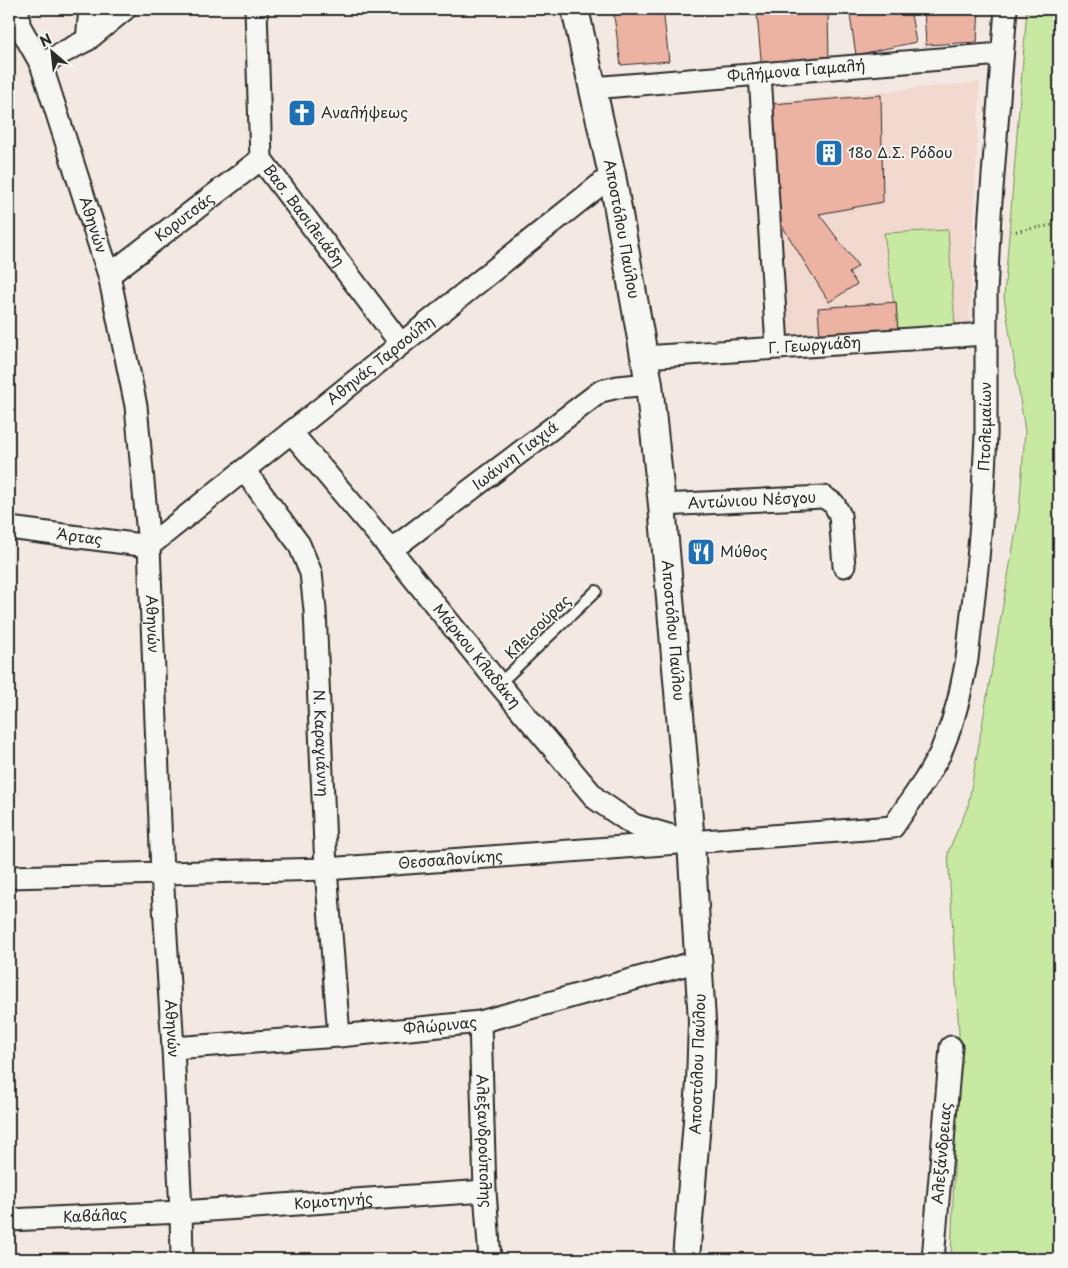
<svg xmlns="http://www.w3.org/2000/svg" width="1068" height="1268" font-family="'Playpen Sans',sans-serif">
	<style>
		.built { fill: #f2d9cf }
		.green { fill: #c8e9a1; stroke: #7a8a66 }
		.building { fill: #ecb3a3; stroke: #2b2b2b }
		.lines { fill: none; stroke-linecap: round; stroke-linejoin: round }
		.service-casing { stroke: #2b2b2b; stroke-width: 14 }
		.minor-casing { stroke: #2b2b2b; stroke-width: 25 }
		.tertiary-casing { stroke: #2b2b2b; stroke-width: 30 }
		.path { stroke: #2b2b2b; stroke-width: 3; stroke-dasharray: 1 4; stroke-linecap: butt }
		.service { stroke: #f6f6f2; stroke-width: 10 }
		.minor { stroke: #f6f6f2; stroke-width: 21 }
		.tertiary { stroke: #f6f6f2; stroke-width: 26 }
		.labels { text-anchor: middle; stroke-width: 4; stroke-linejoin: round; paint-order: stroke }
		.street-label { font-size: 15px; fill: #2b2b2b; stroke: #f6f6f2 }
		.poi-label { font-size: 15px; fill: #2b2b2b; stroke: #f6f6f2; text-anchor: start }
	</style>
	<rect width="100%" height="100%" fill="#f4e9e2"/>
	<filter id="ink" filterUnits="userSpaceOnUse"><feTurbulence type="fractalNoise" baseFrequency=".02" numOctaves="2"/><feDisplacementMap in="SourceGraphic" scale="10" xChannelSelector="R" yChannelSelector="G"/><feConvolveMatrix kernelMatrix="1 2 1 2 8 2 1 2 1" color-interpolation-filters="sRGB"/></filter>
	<g filter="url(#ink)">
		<path class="built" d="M 980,82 L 969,333 L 780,349 L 761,103 Z"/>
		<g class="green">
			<path d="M 1027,9 L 1059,9 L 1059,1259 L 951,1259 L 959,1032 L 948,852 L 968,806 L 1019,513 L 1025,431 L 1004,297 Z"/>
			<path d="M 948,230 L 955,324 L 898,332 L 884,233 Z"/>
		</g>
		<g class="building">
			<path d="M 613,9 L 663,9 L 669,61 L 621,65 Z"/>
			<path d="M 828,9 L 829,63 L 762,70 L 757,14 Z"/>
			<path d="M 849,9 L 910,9 L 916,42 L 856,55 Z"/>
			<path d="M 924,9 L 979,9 L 977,42 L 926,45 Z"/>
			<path d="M 881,95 L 883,202 L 819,214 L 858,266 L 849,273 L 857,284 L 829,302 L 781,224 L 772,104 Z"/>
			<path d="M 896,302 L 898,332 L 820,338 L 818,308 Z"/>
		</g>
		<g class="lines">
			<defs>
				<path id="service" d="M 499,684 L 596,591"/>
				<g id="minor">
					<path id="s1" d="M 18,9 L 19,25 L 41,64 L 109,275 L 136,406 L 149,546 L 162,873 L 173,1048 L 181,1212 L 182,1259"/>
					<path id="s2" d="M 256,9 L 261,159 L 401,344"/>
					<path d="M 87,40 L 90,9"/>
					<path d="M 41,64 L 87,40 L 125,9"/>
					<path d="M 760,74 L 777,347"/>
					<path id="s3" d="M 592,88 L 1001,54"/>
					<path id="s4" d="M 109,275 L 261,159"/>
					<path id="s5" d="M 644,357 L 985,334"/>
					<path id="s6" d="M 291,432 L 391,550 L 499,684 L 596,799 L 634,825 L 679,838"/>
					<path id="s7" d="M 244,470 L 299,544 L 311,573 L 315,610 L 326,869 L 339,1036"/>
					<path id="s8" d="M 662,505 L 824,497 L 834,504 L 840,515 L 844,566"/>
					<path id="s9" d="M 9,528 L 149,546 L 612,175"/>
					<path id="s10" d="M 391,550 L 601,391 L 618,387 L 649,384"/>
					<path id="s11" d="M 9,877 L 326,869 L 893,827 L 925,780 L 940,754 L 952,723 L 959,698 L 967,659 L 978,559 L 982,510 L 986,435 L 986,293 L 990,214 L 1006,9"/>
					<path id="s12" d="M 480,1022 L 485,1191 L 490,1259"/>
					<path id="s13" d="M 173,1048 L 339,1036 L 480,1022 L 699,961"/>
					<path id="s14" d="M 9,1220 L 181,1212 L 485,1191"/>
					<path id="s15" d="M 933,1259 L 951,1047"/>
				</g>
				<g id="tertiary">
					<path id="s16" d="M 575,9 L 612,175 L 649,384 L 662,505 L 691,842 L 702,1021 L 700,1083 L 686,1259"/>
				</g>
			</defs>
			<use href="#service" class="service-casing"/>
			<use href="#minor" class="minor-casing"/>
			<use href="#tertiary" class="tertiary-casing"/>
			<path class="path" d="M 1011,232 L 1059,224"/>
			<use href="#service" class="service"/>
			<use href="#minor" class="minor"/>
			<use href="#tertiary" class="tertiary"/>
		</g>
	</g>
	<defs>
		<symbol id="church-square" viewBox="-11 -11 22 22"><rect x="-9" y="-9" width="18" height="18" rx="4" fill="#1f6fb2" stroke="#f6f6f2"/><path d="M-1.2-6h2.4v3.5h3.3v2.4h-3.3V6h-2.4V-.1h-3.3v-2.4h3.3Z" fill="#fff"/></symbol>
		<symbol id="building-square" viewBox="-11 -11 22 22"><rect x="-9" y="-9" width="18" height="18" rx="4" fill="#1f6fb2" stroke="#f6f6f2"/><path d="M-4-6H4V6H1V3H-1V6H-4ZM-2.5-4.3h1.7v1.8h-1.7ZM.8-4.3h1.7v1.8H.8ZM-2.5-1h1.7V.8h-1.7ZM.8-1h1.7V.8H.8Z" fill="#fff"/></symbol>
		<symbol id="restaurant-square" viewBox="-11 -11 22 22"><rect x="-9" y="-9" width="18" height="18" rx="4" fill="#1f6fb2" stroke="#f6f6f2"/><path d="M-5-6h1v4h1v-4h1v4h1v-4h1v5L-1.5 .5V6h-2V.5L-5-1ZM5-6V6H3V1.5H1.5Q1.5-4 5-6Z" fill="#fff"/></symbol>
	</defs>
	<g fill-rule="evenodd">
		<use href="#church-square" x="286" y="97" width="32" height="32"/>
		<use href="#building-square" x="813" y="137" width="32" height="32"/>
		<use href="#restaurant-square" x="685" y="536" width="32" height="32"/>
	</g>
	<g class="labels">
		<g class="street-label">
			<text dy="5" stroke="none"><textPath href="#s3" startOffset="205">Φιλήμονα Γιαμαλή</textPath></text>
			<text dy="5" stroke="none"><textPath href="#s2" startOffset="221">Βασ. Βασιλειάδη</textPath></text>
			<text dy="5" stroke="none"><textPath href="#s4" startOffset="95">Κορυτσάς</textPath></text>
			<text dy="5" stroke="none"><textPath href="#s1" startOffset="230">Αθηνών</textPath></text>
			<text dy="5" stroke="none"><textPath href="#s16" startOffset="225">Αποστόλου Παύλου</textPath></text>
			<text dy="5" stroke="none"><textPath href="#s5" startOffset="171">Γ. Γεωργιάδη</textPath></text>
			<text dy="5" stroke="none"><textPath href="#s9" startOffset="438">Αθηνάς Ταρσούλη</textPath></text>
			<text dy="5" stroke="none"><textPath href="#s11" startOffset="1305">Πτολεμαίων</textPath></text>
			<text dy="5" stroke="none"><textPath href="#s10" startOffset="156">Ιωάννη Γιαχιά</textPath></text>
			<text dy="5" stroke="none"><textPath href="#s8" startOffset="90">Αντώνιου Νέσγου</textPath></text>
			<text dy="5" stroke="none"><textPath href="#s9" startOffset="71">Άρτας</textPath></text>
			<text dy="5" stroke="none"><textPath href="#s1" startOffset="635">Αθηνών</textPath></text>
			<text transform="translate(538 627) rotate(-44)" y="5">Κλεισούρας</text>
			<text dy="5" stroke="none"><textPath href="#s16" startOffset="630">Αποστόλου Παύλου</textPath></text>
			<text dy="5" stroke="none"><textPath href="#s6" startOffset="291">Μάρκου Κλαδάκη</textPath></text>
			<text dy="5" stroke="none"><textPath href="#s7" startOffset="294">Ν. Καραγιάννη</textPath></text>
			<text dy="5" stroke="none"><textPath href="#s11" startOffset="442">Θεσσαλονίκης</textPath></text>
			<text dy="5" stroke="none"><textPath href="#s13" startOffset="268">Φλώρινας</textPath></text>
			<text dy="5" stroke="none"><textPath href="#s1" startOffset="1040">Αθηνών</textPath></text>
			<text transform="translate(698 1064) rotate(-88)" y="5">Αποστόλου Παύλου</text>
			<text dy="5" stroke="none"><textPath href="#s12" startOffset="119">Αλεξανδρούπολης</textPath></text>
			<text dy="5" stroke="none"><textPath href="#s15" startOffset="106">Αλεξάνδρειας</textPath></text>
			<text dy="5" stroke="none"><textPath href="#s14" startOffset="325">Κομοτηνής</textPath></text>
			<text dy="5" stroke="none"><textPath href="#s14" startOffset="86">Καβάλας</textPath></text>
		</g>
		<g class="poi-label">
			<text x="321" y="118">Αναλήψεως</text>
			<text x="848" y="158">18ο Δ.Σ. Ρόδου</text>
			<text x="720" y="557">Μύθος</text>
		</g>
	</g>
	<rect width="1068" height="1268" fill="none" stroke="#f6f6f2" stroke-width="30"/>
	<rect x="15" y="15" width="1038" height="1238" fill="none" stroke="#2b2b2b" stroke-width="2" filter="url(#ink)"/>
	<g transform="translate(52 52) rotate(332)" stroke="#f6f6f2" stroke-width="4" paint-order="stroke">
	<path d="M0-4L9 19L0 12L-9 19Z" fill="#2b2b2b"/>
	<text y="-8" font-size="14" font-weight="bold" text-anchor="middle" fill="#2b2b2b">N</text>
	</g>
</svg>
